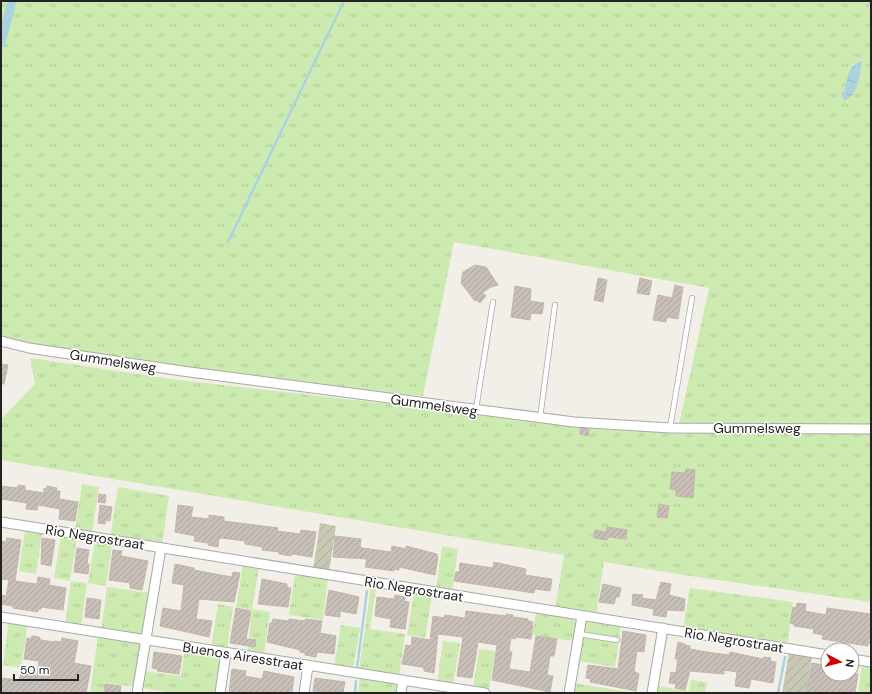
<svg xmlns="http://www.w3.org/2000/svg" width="872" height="694" font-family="'DM Sans',sans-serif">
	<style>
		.construction { fill: url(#construction-furrows) }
		.grass { fill: url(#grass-tufts) }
		.water { fill: url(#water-ripples) }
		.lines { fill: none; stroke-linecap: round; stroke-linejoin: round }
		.stream { stroke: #aad3df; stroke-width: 2.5 }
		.canal { stroke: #aad3df; stroke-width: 9 }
		.building { fill: url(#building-hatch); stroke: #c4b6ab }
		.service-casing { stroke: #a9a9a9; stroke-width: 6 }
		.minor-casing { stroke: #a9a9a9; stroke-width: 11 }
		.service { stroke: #fff; stroke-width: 4.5 }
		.minor { stroke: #fff; stroke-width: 9 }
		.labels { text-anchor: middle; stroke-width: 3; stroke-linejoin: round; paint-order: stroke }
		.street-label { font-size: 14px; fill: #222; stroke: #fff }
	</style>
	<defs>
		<pattern id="construction-furrows" width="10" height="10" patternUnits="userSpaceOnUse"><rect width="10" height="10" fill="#c7c7b4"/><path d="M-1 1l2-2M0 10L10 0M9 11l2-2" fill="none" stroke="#abab9a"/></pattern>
		<pattern id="grass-tufts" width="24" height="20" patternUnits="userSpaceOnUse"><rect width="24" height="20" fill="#cdebb0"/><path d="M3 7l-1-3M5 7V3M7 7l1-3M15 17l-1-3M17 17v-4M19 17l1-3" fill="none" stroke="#b0c997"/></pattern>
		<pattern id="water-ripples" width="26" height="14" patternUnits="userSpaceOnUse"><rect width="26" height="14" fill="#aad3df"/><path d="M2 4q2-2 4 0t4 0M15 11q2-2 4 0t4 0" fill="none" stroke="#92b5bf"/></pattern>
		<pattern id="building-hatch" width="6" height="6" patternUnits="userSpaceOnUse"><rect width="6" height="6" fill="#c7bfb8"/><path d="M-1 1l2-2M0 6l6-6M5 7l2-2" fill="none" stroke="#aba49e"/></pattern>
	</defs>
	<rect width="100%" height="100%" fill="#f2efe9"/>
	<g class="construction">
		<path d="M 320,523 L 336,526 L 329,572 L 313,570 Z"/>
		<path d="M 789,653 L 812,657 L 806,693 L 782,693 Z"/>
	</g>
	<g class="grass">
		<path d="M 1,1 L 871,1 L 871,425 L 679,424 L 709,288 L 454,242 L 423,396 L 179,374 L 1,345 Z"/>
		<path d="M 30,358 L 179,380 L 573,425 L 676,434 L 723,432 L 871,433 L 871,602 L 697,577 L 604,562 L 596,615 L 555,609 L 564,555 L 1,460 L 1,419 L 35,384 Z"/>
		<path d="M 82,484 L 99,487 L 92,533 L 75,531 Z"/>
		<path d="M 118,487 L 169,496 L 162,545 L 110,538 Z"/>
		<path d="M 25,530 L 42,533 L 36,574 L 19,571 Z"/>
		<path d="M 61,535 L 77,538 L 70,581 L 54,578 Z"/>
		<path d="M 95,541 L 112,543 L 106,586 L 88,583 Z"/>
		<path d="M 442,546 L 458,549 L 452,592 L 436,590 Z"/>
		<path d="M 243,565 L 259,568 L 252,609 L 270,612 L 264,655 L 247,652 L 252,610 L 236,607 Z"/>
		<path d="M 295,573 L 328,578 L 323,620 L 289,615 Z"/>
		<path d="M 71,581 L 87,583 L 81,627 L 65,625 Z"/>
		<path d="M 371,586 L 376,587 L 370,629 L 405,634 L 399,677 L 359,670 Z"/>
		<path d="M 107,587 L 151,593 L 144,635 L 101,631 Z"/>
		<path d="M 690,588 L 793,602 L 787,645 L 683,629 Z"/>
		<path d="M 414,593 L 432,596 L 425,638 L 407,635 Z"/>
		<path d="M 218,604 L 233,607 L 227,650 L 211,648 Z"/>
		<path d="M 536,613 L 574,619 L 576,625 L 573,641 L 532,635 Z"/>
		<path d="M 9,620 L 28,623 L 21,668 L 3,665 Z"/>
		<path d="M 589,621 L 621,626 L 615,667 L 578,661 L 586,622 Z"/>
		<path d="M 341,625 L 360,628 L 353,670 L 334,667 Z"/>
		<path d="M 98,635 L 138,641 L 141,646 L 136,687 L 105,683 L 103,693 L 90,693 Z"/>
		<path d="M 443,641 L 460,643 L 453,686 L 437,683 Z"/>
		<path d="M 185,649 L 216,653 L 222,659 L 217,693 L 172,693 L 142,688 L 144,671 L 181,676 Z"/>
		<path d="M 479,649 L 495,651 L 489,691 L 473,689 Z"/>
		<path d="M 862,665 L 871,666 L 871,693 L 858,693 Z"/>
		<path d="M 360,676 L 394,683 L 399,687 L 399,693 L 358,693 Z"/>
		<path d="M 691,680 L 707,682 L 705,693 L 656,693 L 657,686 L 689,691 Z"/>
		<path d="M 573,683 L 636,693 L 572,693 Z"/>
	</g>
	<path class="water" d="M 862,61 C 859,76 859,95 844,101 L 841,93 L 845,91 C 847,79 848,65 862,61 Z"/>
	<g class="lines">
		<g class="stream">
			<path d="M 228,242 L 344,1"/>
			<path d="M 357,668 L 367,591"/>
			<path d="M 355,693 L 356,681"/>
			<path d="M 778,693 L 785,657"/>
		</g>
		<path class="canal" d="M 1,43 L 12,1"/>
	</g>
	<g class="building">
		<path d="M 475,265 L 486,267 L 498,285 L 491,287 L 482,293 L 486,296 L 480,303 L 476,300 L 475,301 L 461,283 L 463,272 Z"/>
		<path d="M 598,278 L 607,280 L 603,302 L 594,300 Z"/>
		<path d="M 640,278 L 652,281 L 649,295 L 637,293 Z"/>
		<path d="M 675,285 L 683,287 L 678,319 L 667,317 L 666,322 L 653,320 L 658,295 L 672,298 Z"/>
		<path d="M 515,286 L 531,289 L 530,301 L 544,303 L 542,314 L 531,313 L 530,320 L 511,317 Z"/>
		<path d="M 1,364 L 8,365 L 4,384 L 1,384 Z"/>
		<path d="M 580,428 L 589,429 L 588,436 L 580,434 Z"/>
		<path d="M 686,469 L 695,470 L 693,498 L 676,496 L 676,490 L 670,489 L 672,472 L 685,473 Z"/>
		<path d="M 18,485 L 25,486 L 25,490 L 44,493 L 44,488 L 47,489 L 47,486 L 57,488 L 56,491 L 60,491 L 59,499 L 78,502 L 75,521 L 59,519 L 60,509 L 38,505 L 37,510 L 26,509 L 27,503 L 1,499 L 1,486 L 18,488 Z"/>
		<path d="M 99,494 L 106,495 L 105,503 L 98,502 Z"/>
		<path d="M 659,504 L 669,506 L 667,518 L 657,517 Z"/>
		<path d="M 100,505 L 112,507 L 110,521 L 106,520 L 105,524 L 98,523 Z"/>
		<path d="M 178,505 L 193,507 L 191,517 L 209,519 L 209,515 L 224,517 L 224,521 L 278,528 L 277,531 L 300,534 L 301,530 L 316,532 L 312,557 L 292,554 L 291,556 L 279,554 L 279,552 L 262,550 L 262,547 L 245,544 L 245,541 L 221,538 L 219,539 L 218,547 L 208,545 L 208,543 L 194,541 L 195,536 L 175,532 Z"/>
		<path d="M 607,527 L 627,530 L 626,539 L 608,537 L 607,540 L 594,538 L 595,530 L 606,532 Z"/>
		<path d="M 335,536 L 361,539 L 360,547 L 363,548 L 391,552 L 392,546 L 406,549 L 406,546 L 437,554 L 437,556 L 438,557 L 435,575 L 399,567 L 399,570 L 394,569 L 394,571 L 365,567 L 367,559 L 333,557 Z"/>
		<path d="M 7,538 L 21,540 L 15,581 L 37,584 L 38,577 L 50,579 L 49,585 L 66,588 L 63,610 L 41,607 L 41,609 L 38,609 L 38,612 L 13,608 L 13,606 L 1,604 L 1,595 L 6,596 L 9,580 L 1,579 L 1,541 L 6,542 Z"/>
		<path d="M 42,538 L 55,540 L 51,566 L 41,564 Z"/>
		<path d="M 77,548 L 89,550 L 87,564 L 89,564 L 88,574 L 74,572 Z"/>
		<path d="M 113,550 L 122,551 L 121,556 L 148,561 L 142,590 L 130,588 L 130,583 L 109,580 Z"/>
		<path d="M 494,562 L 526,569 L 525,575 L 552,579 L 550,591 L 535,589 L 534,593 L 454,581 L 456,572 L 459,572 L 460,563 L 493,568 Z"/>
		<path d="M 175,564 L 194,568 L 194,570 L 232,577 L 233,572 L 240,573 L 234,602 L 199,599 L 196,619 L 212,621 L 209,637 L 160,626 L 163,608 L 181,611 L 184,585 L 172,583 Z"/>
		<path d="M 262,579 L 287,584 L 287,587 L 291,588 L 288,607 L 258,604 Z"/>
		<path d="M 661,582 L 671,584 L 669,595 L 685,599 L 684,611 L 667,610 L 666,617 L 653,615 L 654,609 L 632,605 L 633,594 L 643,595 L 642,598 L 656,600 Z"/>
		<path d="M 603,584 L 621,588 L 619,597 L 616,597 L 614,604 L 599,602 Z"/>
		<path d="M 329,590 L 359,597 L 356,614 L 340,611 L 340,617 L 325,615 Z"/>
		<path d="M 395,595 L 405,597 L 404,601 L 409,602 L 405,629 L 390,627 L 391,619 L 375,616 L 377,597 L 394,599 Z"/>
		<path d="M 87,598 L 101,600 L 99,619 L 85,617 Z"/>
		<path d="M 797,603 L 806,604 L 805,611 L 826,615 L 827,608 L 871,614 L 871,643 L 868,643 L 868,646 L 822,639 L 823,635 L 813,633 L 814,629 L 794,626 L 794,624 L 790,623 L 793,607 L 796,608 Z"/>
		<path d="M 236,608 L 251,611 L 246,639 L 256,640 L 255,647 L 230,643 Z"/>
		<path d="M 466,611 L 506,616 L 506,614 L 513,615 L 513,617 L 528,619 L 528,621 L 533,622 L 531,639 L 515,637 L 515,639 L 511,638 L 509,651 L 512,652 L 509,669 L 530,672 L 536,636 L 557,639 L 554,656 L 550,656 L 547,675 L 553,676 L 550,692 L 492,680 L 497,645 L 478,642 L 472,678 L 457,676 L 463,637 L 438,634 L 434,673 L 424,671 L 424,669 L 422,667 L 402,664 L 406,645 L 411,646 L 412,637 L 430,640 L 433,616 L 444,618 L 445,615 L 465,618 Z"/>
		<path d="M 273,619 L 288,621 L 289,619 L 305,621 L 305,619 L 322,621 L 320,633 L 336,636 L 334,654 L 317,652 L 316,657 L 305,655 L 305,653 L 300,652 L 300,650 L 267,642 L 270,623 L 272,623 Z"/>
		<path d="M 623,631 L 646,635 L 644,652 L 637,651 L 634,671 L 639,674 L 636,691 L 590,682 L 591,679 L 586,678 L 588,665 L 618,669 Z"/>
		<path d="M 32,636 L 39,637 L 41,640 L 54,642 L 54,641 L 61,642 L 62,638 L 78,641 L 74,663 L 91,666 L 86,693 L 1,693 L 3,678 L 19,680 L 21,673 L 37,676 L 39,661 L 24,659 L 27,638 L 31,639 Z"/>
		<path d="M 678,642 L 685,644 L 685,645 L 690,646 L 690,649 L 707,652 L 729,655 L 730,652 L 763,659 L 764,657 L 771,658 L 770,661 L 776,662 L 773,683 L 751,679 L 749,688 L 735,686 L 737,672 L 724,670 L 724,674 L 690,671 L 685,690 L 675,688 L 676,684 L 669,683 L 671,672 L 676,673 L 678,659 L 675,659 Z"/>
		<path d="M 154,652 L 182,656 L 179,674 L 157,671 L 158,669 L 152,668 Z"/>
		<path d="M 812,663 L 828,666 L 828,674 L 858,674 L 855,693 L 806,693 Z"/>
		<path d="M 232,669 L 246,671 L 245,676 L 262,679 L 264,671 L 294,677 L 292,693 L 229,693 Z"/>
		<path d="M 315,678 L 345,682 L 343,693 L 313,691 Z"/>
		<path d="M 105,684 L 121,686 L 120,693 L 104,693 Z"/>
	</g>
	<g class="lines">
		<defs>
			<g id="service">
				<path d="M 476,409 L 493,302"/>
				<path d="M 540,418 L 555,305"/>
				<path d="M 670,428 L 692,298"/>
				<path d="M 579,634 L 617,640"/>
			</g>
			<g id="minor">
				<path d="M 1,341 L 29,348 L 182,371 L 574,422 L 670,428 L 871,429"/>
				<path d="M 1,522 L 828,655"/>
				<path d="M 1,617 L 485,693"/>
				<path d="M 852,659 L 871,662"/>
				<path d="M 137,693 L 161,548"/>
				<path d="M 220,693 L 226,653"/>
				<path d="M 304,693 L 308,666"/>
				<path d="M 401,693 L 403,681"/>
				<path d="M 569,693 L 582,616"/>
				<path d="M 652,693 L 663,628"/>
			</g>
		</defs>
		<use href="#service" class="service-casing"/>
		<use href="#minor" class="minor-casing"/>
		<use href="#service" class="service"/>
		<use href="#minor" class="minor"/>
	</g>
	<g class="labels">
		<g class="street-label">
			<text transform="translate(113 361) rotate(9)" y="5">Gummelsweg</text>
			<text transform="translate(434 405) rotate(8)" y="5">Gummelsweg</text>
			<text x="757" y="433">Gummelsweg</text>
			<text transform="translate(95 537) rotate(9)" y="5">Rio Negrostraat</text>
			<text transform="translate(414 589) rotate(9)" y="5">Rio Negrostraat</text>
			<text transform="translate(734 640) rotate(9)" y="5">Rio Negrostraat</text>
			<text transform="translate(243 656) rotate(9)" y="5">Buenos Airesstraat</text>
		</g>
	</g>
	<rect width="872" height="694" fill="none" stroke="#222222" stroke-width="4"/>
	<g transform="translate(840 662) rotate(97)"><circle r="19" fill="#ffffff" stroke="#a7a7a7"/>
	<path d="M0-3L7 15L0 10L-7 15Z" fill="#d40000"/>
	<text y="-6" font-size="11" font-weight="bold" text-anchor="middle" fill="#222222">N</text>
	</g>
	<path d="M14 674v6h64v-6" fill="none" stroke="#222222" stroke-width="2"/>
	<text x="20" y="674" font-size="12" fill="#222222" stroke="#ffffff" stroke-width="3" paint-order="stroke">50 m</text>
</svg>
